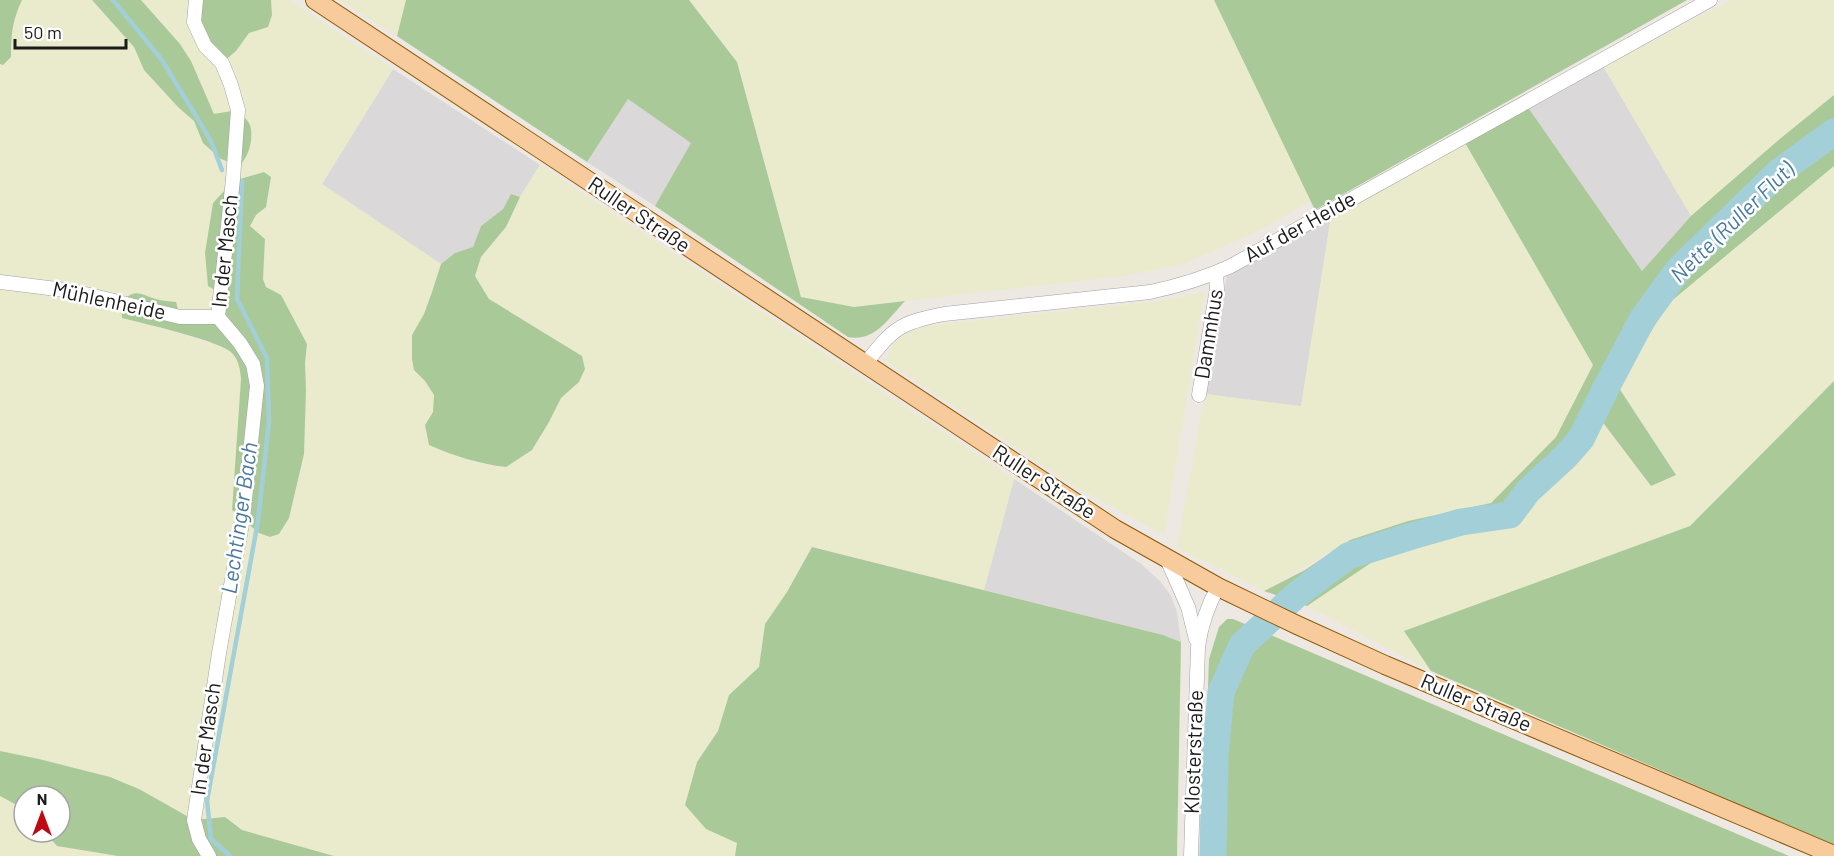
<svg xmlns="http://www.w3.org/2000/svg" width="1834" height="856" font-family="Barlow,sans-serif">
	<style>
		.residential { fill: #dad8d8 }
		.farmland { fill: #eaebcd; fill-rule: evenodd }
		.forest { fill: #a9ca98 }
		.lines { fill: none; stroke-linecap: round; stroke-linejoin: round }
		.stream { stroke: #a3cfd9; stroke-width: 4.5 }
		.river { stroke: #a3cfd9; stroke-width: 27 }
		.minor-casing { stroke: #a2a2a2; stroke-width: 15 }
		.major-casing { stroke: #8d5906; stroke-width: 20 }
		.minor { stroke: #fff; stroke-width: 14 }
		.major { stroke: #f7cb9c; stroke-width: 18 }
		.labels { text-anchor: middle; stroke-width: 5; stroke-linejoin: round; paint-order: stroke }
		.street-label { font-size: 21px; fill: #1b1b1b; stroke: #fff }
		.water-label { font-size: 22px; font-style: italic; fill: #4a799f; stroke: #fff }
	</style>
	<rect width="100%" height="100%" fill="#ede8e1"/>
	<g class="residential">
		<path d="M 1603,66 L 1691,216 L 1642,271 L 1527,106 Z"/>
		<path d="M 393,69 L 540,165 L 520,197 L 511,194 L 503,209 L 481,226 L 473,247 L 455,253 L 441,264 L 322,184 Z"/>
		<path d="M 628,99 L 692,143 L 655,206 L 587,162 Z"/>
		<path d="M 1331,217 L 1301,407 L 1205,394 L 1227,275 Z"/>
		<path d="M 1014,479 L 1141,564 L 1160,581 L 1171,596 L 1177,612 L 1181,642 L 1163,635 L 984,590 Z"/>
	</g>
	<g class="farmland">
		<path d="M 22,0 L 92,0 L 134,47 L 144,70 L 178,107 L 194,121 L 203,143 L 221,159 L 234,164 L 214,114 L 191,61 L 163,23 L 141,0 L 196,0 L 249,33 L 272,15 L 271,0 L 289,0 L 393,69 L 322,184 L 441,264 L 432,292 L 424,314 L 414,370 L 425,381 L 434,395 L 433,412 L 425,425 L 429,445 L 453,455 L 485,465 L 506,467 L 549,422 L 561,398 L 579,382 L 525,321 L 489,299 L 475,275 L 481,257 L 506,227 L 520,197 L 540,165 L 1014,479 L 984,590 L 812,547 L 787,592 L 765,624 L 759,667 L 729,695 L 718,731 L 697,762 L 706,829 L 738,843 L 735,856 L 334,856 L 242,830 L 225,817 L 194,820 L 139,789 L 110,777 L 39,759 L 0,751 L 0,64 L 3,65 L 11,57 L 11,33 L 14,16 ZM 251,174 L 266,207 L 256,215 L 250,226 L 265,239 L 263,279 L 266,287 L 281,295 L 307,345 L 305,363 L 306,390 L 304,454 L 289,518 L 279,534 L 232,510 L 241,379 L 239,364 L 231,352 L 216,345 L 154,326 L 122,318 L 139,292 L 155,299 L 176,302 L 180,317 L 218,317 L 221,293 L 210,225 L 213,203 L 232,185 Z"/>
		<path d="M 339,0 L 406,0 L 397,36 Z"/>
		<path d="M 689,0 L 1214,0 L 1311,201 L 1260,230 L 1184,264 L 1123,276 L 854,307 L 801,297 L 737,62 Z"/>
		<path d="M 1732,0 L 1834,0 L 1834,95 L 1781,138 L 1691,216 L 1603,66 Z"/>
		<path d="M 1464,141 L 1593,365 L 1556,437 L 1491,503 L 1408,521 L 1350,540 L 1264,591 L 1177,548 L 1205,394 L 1301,406 L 1331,217 Z"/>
		<path d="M 1834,166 L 1834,381 L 1690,526 L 1404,631 L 1431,671 L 1307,606 L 1396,546 L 1438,537 L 1510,515 L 1528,491 L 1565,457 L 1581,439 L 1595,412 L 1650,486 L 1676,474 L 1617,385 L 1669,303 Z"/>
		<path d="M 1204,292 L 1164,535 L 1069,483 L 886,361 L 893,344 L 907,333 L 924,326 L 1160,301 Z"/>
		<path d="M 0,796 L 24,809 L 24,832 L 45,832 L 57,846 L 118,856 L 0,856 Z"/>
	</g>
	<g class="forest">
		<path d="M 0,0 L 22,0 C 12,21 11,35 11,57 L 3,65 L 0,64 Z"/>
		<path d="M 92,0 L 141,0 L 180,44 L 191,61 L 214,114 L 238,110 C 241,114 248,120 250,125 C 254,138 249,157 239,166 L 221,159 L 203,143 L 194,121 L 178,107 L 144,70 L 134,47 Z"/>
		<path d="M 196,0 L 271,0 L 272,15 L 268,27 L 249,33 L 236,51 L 222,63 L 205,46 Z"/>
		<path d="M 406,0 L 689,0 L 737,62 L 801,297 L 854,307 L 905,301 C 888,319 875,342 848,337 L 655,206 L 691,143 L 628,99 L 587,162 L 397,36 Z"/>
		<path d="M 1214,0 L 1687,0 L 1315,210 Z"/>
		<path d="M 1834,95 L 1834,166 L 1669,303 L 1617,385 L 1676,475 L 1651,486 L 1595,412 L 1581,439 L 1565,457 L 1528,491 L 1510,515 L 1438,537 L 1396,546 L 1307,606 L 1264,591 L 1305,570 L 1350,540 L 1408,521 L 1491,503 L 1556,437 L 1593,365 L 1464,141 L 1527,106 L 1642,271 L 1691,216 L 1781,138 Z"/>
		<path d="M 264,172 L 271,177 L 266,207 L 256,215 L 250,226 L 265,239 L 263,279 L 266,287 L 281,295 L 307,344 L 305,363 L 306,390 L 304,454 L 289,518 L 279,534 L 270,537 L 259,533 L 232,510 L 241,379 C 240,369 239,361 232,353 C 221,341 142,323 122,318 L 121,302 C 136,288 139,294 156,299 C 163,301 170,301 176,302 L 180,317 L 218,317 L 220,293 L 208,286 L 205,253 L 213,203 L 223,192 L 240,179 Z"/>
		<path d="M 511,194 L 520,197 L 506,227 L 481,257 L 475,276 L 489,299 L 582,356 L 585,369 L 579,382 L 561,398 L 549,422 L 532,450 L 506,467 C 479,464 454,456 429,445 L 425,425 L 433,412 L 434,395 L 425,381 L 414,370 L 412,359 L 412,335 L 424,314 L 432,292 L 441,264 L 455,253 L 473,247 L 481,226 L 503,209 Z"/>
		<path d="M 1834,381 L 1834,845 L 1431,671 L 1404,631 L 1690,526 Z"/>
		<path d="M 812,547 L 1163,635 L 1181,642 L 1177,856 L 735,856 L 737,843 L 706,829 L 685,805 L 697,762 L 718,731 L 729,695 L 759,667 L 765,624 L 787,592 Z"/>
		<path d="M 1227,619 L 1233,619 L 1789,856 L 1202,856 L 1209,659 L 1219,627 Z"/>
		<path d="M 0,751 L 39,759 L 110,777 L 139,789 L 194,820 L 225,817 L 242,830 L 334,856 L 118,856 L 57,846 L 45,832 L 60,832 L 60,796 L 24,796 L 24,809 L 0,796 Z"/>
	</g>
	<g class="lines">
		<g class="stream">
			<path d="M 113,0 L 162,60 L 211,141 L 222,170"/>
			<path d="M 230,856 L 211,839 L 207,801 L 258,521 L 269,422 L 267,358 L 237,299 L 242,181"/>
		</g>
		<path class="river" d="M 1213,856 L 1215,755 L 1221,692 L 1242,645 L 1295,596 L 1348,556 L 1412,536 L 1461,522 L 1510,515 L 1528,491 L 1565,457 L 1581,439 L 1606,388 L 1643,318 L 1679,269 L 1780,171 L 1834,132"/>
		<defs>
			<g id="minor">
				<path d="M 196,0 L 194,22 L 205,46 L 222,63 L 231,85 L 238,110 L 233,179 L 218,317 L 240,343 L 253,364 L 257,386 L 243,518 L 219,653 L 194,820 L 199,839 L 209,856"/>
				<path d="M 0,282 L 73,291 L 180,317 L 218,317"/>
				<path d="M 865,364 C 893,329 898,323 944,314 L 1150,292 C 1178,286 1205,278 1231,266 L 1710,0"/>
				<path d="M 1199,395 L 1217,289 L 1216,273"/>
				<path d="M 1167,559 L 1188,607 L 1196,639"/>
				<path d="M 1191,856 L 1198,647 C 1201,625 1207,607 1218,587"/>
			</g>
			<path id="major" d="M 315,0 L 1115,529 L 1218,587 L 1297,625 L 1385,665 L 1834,855"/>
		</defs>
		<use href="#minor" class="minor-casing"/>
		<use href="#major" class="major-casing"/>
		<use href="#minor" class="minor"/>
		<use href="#major" class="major"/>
	</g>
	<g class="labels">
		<g class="street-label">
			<text transform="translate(639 215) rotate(34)" y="7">Ruller Straße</text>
			<text transform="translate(1300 227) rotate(-29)" y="7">Auf der Heide</text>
			<text transform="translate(225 251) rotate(-84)" y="7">In der Masch</text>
			<text transform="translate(109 301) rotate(12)" y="7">Mühlenheide</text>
			<text transform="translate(1209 334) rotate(-81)" y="7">Dammhus</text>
			<text transform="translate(1044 482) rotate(33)" y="7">Ruller Straße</text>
			<text transform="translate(1476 703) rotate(23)" y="7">Ruller Straße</text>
			<text transform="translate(206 739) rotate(-82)" y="7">In der Masch</text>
			<text transform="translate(1194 752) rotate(-88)" y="7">Klosterstraße</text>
		</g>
		<g class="water-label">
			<text transform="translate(1732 222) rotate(-44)" y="8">Nette (Ruller Flut)</text>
			<text transform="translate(239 518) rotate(-82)" y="8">Lechtinger Bach</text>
		</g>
	</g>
	<g transform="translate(42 814)"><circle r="28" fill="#ffffff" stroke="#a4a4a4" stroke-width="1.5"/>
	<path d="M0-4.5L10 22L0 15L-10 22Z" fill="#be0912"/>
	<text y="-9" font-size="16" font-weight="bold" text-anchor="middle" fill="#1b1b1b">N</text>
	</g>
	<path d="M15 39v9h111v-9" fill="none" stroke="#1b1b1b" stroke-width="3"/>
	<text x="24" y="39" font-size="18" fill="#1b1b1b" stroke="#ffffff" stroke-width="4.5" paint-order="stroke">50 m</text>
</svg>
